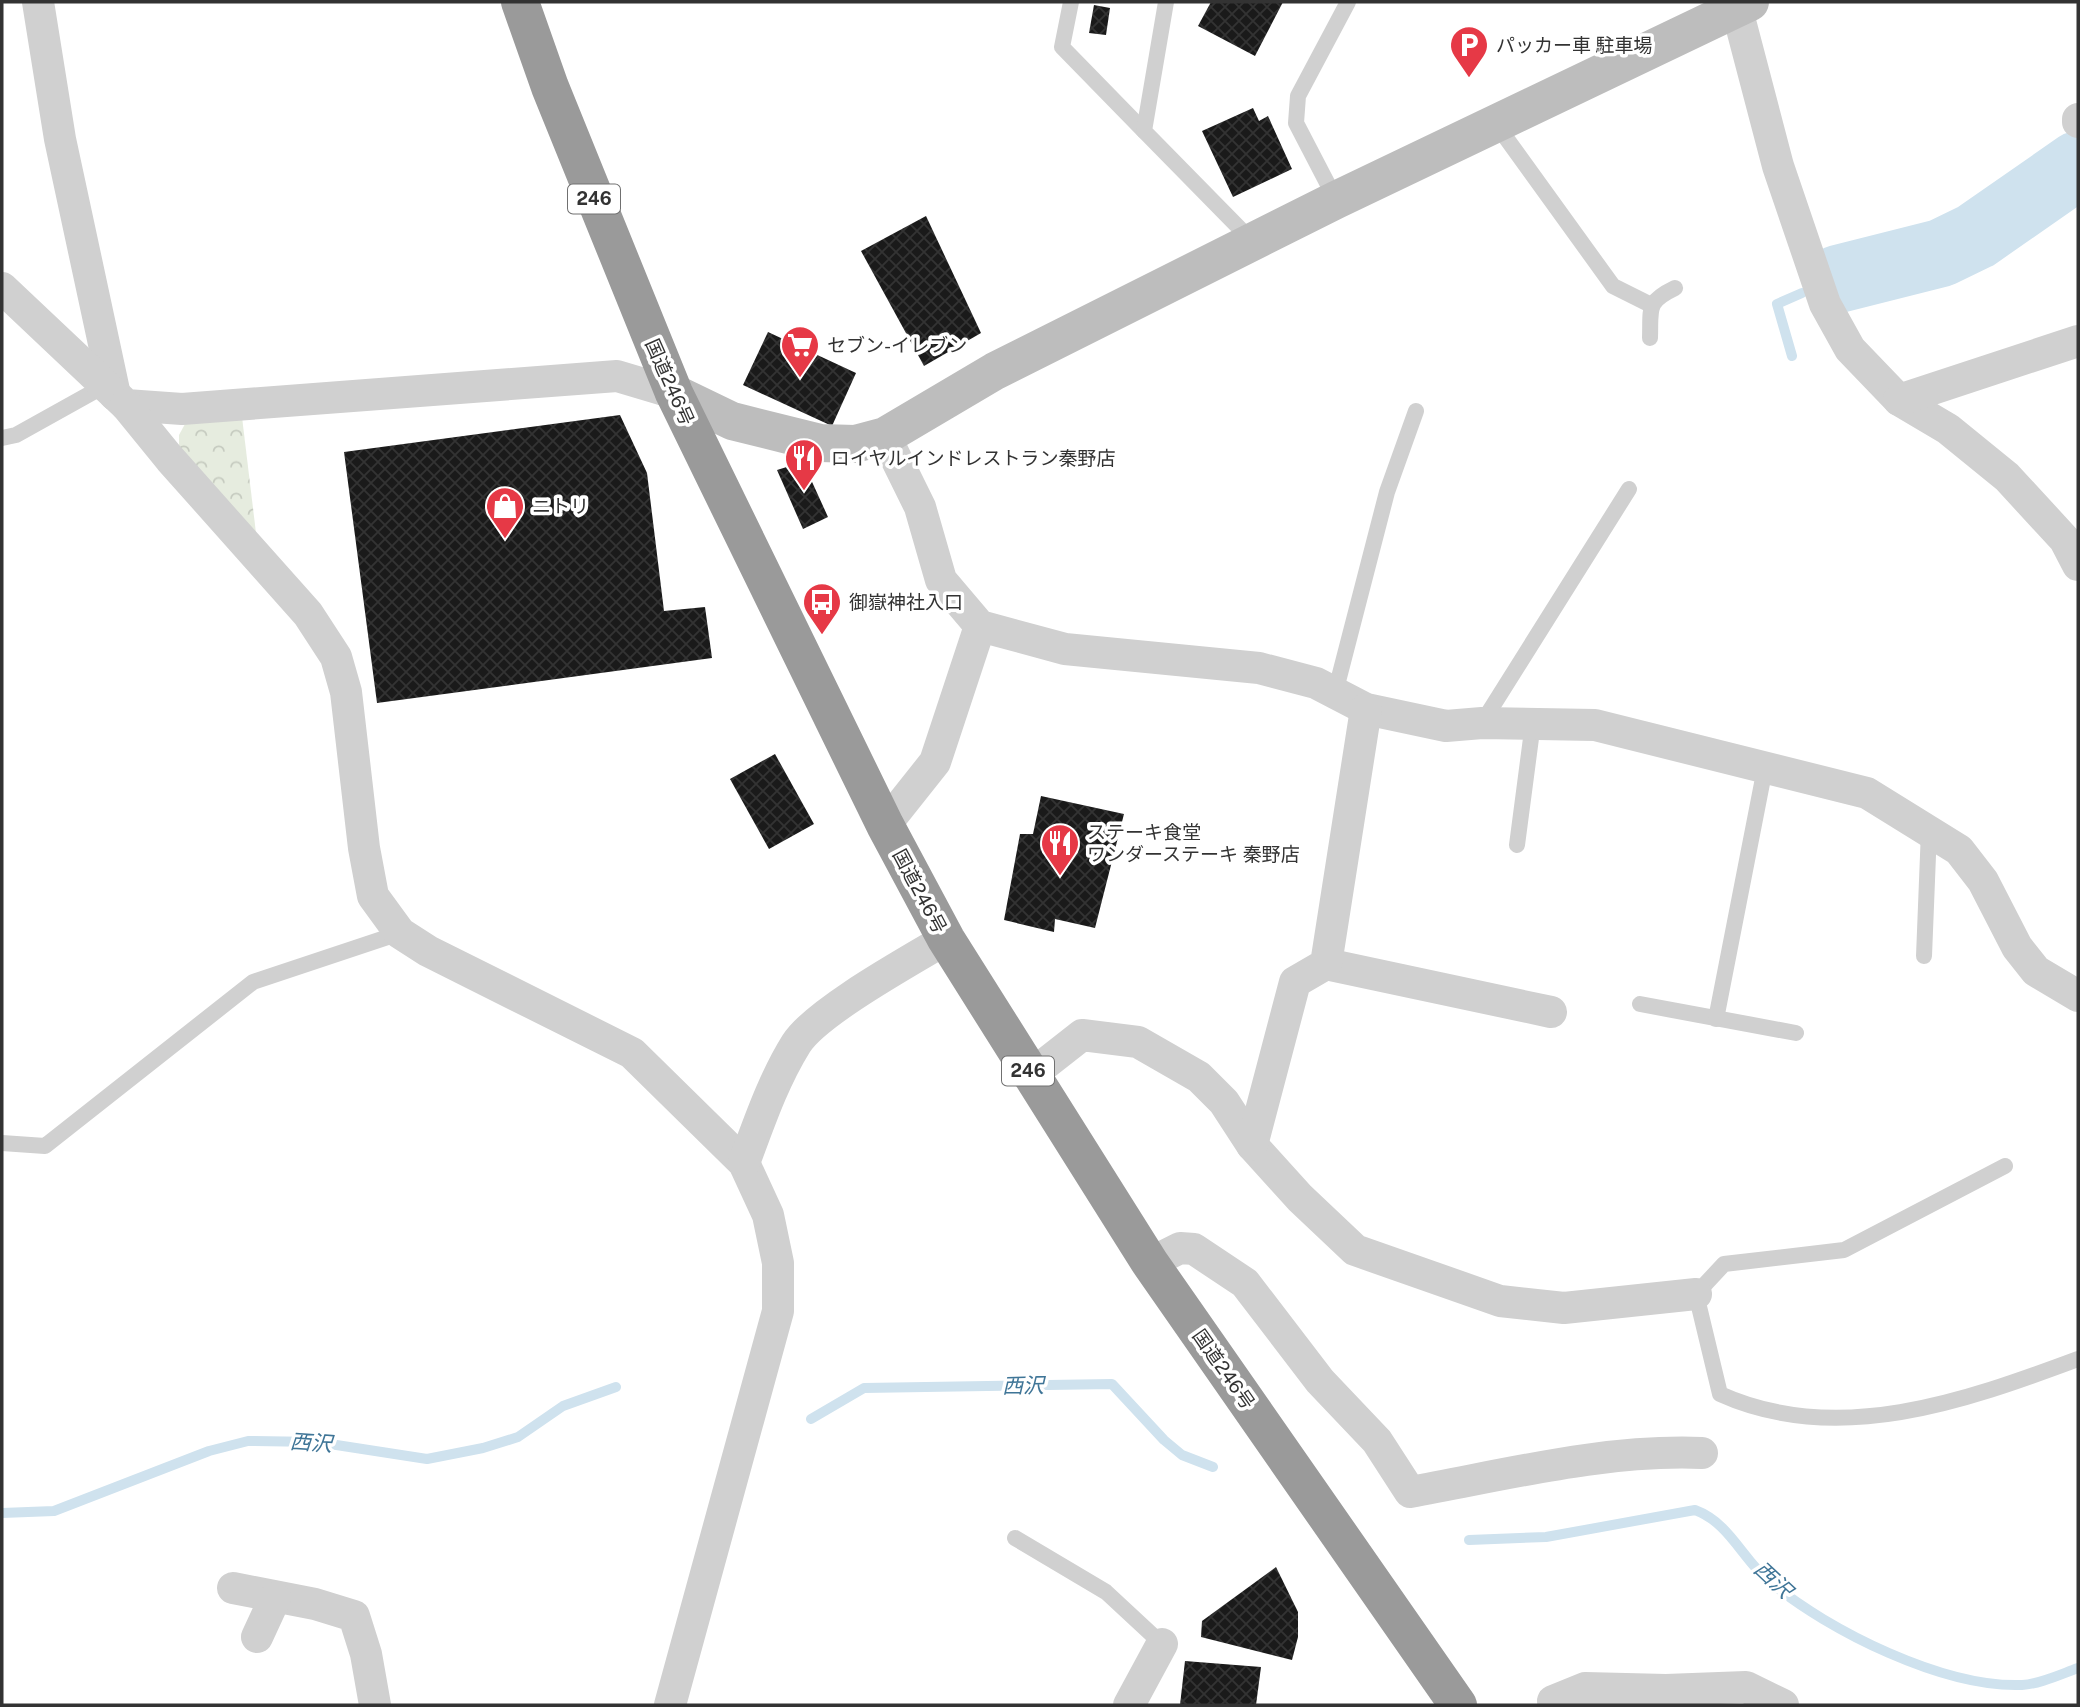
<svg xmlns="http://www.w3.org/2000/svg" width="2080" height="1707" font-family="'Public Sans','Noto Sans JP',sans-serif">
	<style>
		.park { fill: url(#park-crowns) }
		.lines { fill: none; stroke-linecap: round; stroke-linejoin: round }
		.stream { stroke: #cfe2ee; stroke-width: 10 }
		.river { stroke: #cfe2ee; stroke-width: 68 }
		.building { fill: url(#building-cross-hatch) }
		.lane { stroke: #d0d0d0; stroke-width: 16 }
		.street { stroke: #d0d0d0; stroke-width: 32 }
		.secondary { stroke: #bdbdbd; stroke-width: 38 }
		.highway { stroke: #9a9a9a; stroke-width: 38 }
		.labels { text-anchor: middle; stroke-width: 7; stroke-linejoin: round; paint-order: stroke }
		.shield { fill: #fff; stroke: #707070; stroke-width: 2 }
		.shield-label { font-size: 18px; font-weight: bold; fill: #333 }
		.poi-label { font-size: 19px; fill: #333; stroke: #fff; text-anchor: start }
		.street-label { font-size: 19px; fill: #333; stroke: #fff }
		.water-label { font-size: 21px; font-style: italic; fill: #3f7597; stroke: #fff }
	</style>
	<defs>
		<pattern id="park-crowns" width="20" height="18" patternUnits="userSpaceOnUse" patternTransform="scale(1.75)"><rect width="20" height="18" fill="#e6ecdf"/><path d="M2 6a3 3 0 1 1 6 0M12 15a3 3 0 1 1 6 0" fill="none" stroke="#c6cbc0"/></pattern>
		<pattern id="building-cross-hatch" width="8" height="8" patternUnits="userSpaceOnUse" patternTransform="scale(1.75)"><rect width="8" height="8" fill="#1a1a1a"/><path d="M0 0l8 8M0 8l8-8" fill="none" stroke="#333"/></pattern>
	</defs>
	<rect width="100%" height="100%" fill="#fff"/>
	<path class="park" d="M 242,417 L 256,533 L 179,448 L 179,435 L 185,424 Z"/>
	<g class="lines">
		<g class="stream">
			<path d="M 1792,356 L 1777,304 L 1802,293"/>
			<path d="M 811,1419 L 864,1388 L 1112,1384 L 1164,1440 L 1182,1455 L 1213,1467"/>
			<path d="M 2,1513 L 54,1511 L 209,1451 L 248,1441 L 317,1442 L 427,1459 L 483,1448 L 518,1437 L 563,1406 L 616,1387"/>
			<path d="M 1469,1540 L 1546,1537 L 1695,1510 C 1730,1523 1742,1559 1770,1582 C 1829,1631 1944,1688 2022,1685 C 2040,1684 2061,1674 2078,1668"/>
		</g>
		<path class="river" d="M 1838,279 L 1941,253 L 1976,236 L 2078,165"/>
	</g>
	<g class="building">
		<path d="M 1211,2 L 1283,2 L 1255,56 L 1198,26 Z"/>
		<path d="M 1094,5 L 1110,8 L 1106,35 L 1089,33 Z"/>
		<path d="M 1253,108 L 1259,121 L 1268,116 L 1292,169 L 1233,197 L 1202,131 Z"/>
		<path d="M 926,216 L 981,333 L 924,366 L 861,251 Z"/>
		<path d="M 768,332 L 856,373 L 832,426 L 743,385 Z"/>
		<path d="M 620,415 L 647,473 L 664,611 L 705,607 L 712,658 L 377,703 L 344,452 Z"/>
		<path d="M 803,462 L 828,517 L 803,529 L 777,470 Z"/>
		<path d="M 775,754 L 814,824 L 769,849 L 730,779 Z"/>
		<path d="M 1041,796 L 1124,814 L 1095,928 L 1055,919 L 1054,932 L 1004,920 L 1020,834 L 1033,834 Z"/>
		<path d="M 1276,1567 L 1298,1612 L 1298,1637 L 1292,1660 L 1201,1637 L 1202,1621 Z"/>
		<path d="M 1185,1661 L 1261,1667 L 1256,1705 L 1180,1705 Z"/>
	</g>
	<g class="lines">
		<g class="lane">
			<path d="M 1071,2 L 1062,47 L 1144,131"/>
			<path d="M 1166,2 L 1144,131 L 1253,242"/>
			<path d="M 1496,124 L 1613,286 L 1651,305"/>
			<path d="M 1336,200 L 1296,123 L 1298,96 L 1348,2"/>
			<path d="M 1650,338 C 1651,308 1646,302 1675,288"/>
			<path d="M 2,438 L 16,435 L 104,386"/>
			<path d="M 1335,693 L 1387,492 L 1416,411"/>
			<path d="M 1482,723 L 1629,489"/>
			<path d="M 1517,845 L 1533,723"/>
			<path d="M 1924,956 L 1929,830"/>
			<path d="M 1640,1004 L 1796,1033"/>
			<path d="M 1716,1019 L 1765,768"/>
			<path d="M 2,1143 L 45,1146 L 253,982 L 400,933"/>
			<path d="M 2005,1166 L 1844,1250 L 1724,1264 L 1696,1294 L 1720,1394 C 1837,1447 1965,1401 2078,1359"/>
			<path d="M 1015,1538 L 1106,1592 L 1162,1644"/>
		</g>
		<g class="street">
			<path d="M 38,2 L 60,139 L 115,395"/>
			<path d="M 1735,2 L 1778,166 L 1825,304 L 1850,349 L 1899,400 L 1948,429 L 2007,477 L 2065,540 L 2078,565"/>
			<path d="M 2078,119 L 2078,122"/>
			<path d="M 2,288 L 126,405 L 182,409 L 617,376 L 674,393"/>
			<path d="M 1899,400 L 2078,341"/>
			<path d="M 126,405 L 170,459 L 308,614 L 336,657 L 346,692 L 364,848 L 373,896 L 400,933 L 428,951 L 632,1053 L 744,1163 L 768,1215 L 778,1263 L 778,1311 L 670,1705"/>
			<path d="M 885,436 L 920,507 L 941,580 L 980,626 L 1065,649 L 1259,668 L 1316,683 L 1366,709 L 1446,726 L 1482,723 L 1595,725 L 1867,793 L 1959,850 L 1983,881 L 2017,947 L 2036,971 L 2078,996"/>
			<path d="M 885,825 L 935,762 L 980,626"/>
			<path d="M 1326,964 L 1551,1012"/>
			<path d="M 1031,1075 L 1082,1035 L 1138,1042 L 1199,1077 L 1224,1102 L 1252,1145 L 1300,1198 L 1355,1250 L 1500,1301 L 1564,1308 L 1696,1294"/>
			<path d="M 1252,1145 L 1295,982 L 1326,964 L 1366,709"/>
			<path d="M 744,1163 C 759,1123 773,1081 796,1044 C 816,1012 911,960 946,939"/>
			<path d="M 1150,1263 L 1180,1248 L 1194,1249 L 1245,1283 L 1320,1381 L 1377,1441 L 1410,1492 C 1505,1475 1604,1449 1702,1453"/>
			<path d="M 233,1588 L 315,1604 L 354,1616 L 366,1654 L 375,1705"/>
			<path d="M 257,1637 L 275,1598"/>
			<path d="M 1129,1705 L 1162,1644"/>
			<path d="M 1555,1705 L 1553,1701 L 1585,1688 L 1666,1690 L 1746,1687 L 1783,1705"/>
		</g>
		<path class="secondary" d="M 674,393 L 732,421 L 820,443 L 855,444 L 885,436 L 995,371 L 1336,200 L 1750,2"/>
		<path class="highway" d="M 520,2 L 550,87 L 674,393 L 885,825 L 946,939 L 1150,1263 L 1458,1705"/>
	</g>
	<defs>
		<symbol id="parking-pin" viewBox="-11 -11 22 30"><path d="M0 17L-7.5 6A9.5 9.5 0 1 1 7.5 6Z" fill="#e63946" stroke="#fff"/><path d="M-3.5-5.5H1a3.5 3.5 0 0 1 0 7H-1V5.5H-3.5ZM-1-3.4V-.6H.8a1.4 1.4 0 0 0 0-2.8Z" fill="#fff"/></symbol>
		<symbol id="supermarket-pin" viewBox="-11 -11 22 30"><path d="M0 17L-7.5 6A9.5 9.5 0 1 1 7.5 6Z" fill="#e63946" stroke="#fff"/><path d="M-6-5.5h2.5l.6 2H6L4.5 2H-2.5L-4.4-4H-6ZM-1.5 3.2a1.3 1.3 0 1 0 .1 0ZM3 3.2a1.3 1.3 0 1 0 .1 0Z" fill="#fff"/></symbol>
		<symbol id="restaurant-pin" viewBox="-11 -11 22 30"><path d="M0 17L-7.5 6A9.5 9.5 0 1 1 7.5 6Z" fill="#e63946" stroke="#fff"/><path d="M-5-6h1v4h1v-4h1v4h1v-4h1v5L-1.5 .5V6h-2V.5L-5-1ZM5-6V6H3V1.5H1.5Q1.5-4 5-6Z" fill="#fff"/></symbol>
		<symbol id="shop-pin" viewBox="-11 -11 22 30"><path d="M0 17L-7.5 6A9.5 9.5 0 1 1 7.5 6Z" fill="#e63946" stroke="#fff"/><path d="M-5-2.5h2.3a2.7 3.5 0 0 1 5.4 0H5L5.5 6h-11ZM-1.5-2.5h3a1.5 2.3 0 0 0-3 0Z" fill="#fff"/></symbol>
		<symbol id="bus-pin" viewBox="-11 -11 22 30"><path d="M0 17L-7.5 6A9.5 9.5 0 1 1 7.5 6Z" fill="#e63946" stroke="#fff"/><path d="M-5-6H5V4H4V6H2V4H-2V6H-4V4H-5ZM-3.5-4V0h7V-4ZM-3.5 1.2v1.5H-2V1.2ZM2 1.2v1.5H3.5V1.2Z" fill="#fff"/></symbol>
	</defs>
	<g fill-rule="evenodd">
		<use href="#parking-pin" x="1447" y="23" width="44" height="60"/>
		<use href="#supermarket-pin" x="778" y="323" width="44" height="60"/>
		<use href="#restaurant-pin" x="782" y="436" width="44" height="60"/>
		<use href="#shop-pin" x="483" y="484" width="44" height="60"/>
		<use href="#bus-pin" x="800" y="580" width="44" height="60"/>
		<use href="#restaurant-pin" x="1038" y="821" width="44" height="60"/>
	</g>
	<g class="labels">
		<g class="shield">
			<rect x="568" y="184.5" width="52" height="29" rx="5"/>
			<rect x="1002" y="1056.5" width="52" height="29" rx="5"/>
		</g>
		<g class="shield-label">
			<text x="594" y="205">246</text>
			<text x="1028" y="1077">246</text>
		</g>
		<g class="poi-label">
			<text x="1496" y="52">パッカー車 駐車場</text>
			<text x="827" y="352">セブン-イレブン</text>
			<text x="831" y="465">ロイヤルインドレストラン秦野店</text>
			<text x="532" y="513">ニトリ</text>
			<text x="849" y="609">御嶽神社入口</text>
			<text x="1087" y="839">ステーキ食堂<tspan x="1087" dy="22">ワンダーステーキ 秦野店</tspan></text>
		</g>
		<g class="street-label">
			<text transform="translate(670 382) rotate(66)" y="7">国道246号</text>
			<text transform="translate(920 891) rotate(62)" y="7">国道246号</text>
			<text transform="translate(1224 1369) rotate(55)" y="7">国道246号</text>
		</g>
		<g class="water-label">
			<text transform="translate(1023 1386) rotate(-1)" y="7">西沢</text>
			<text transform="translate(311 1443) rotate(4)" y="7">西沢</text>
			<text transform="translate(1773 1580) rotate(43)" y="7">西沢</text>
		</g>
	</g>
	<rect width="2080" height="1707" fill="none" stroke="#333333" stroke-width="7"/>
</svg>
